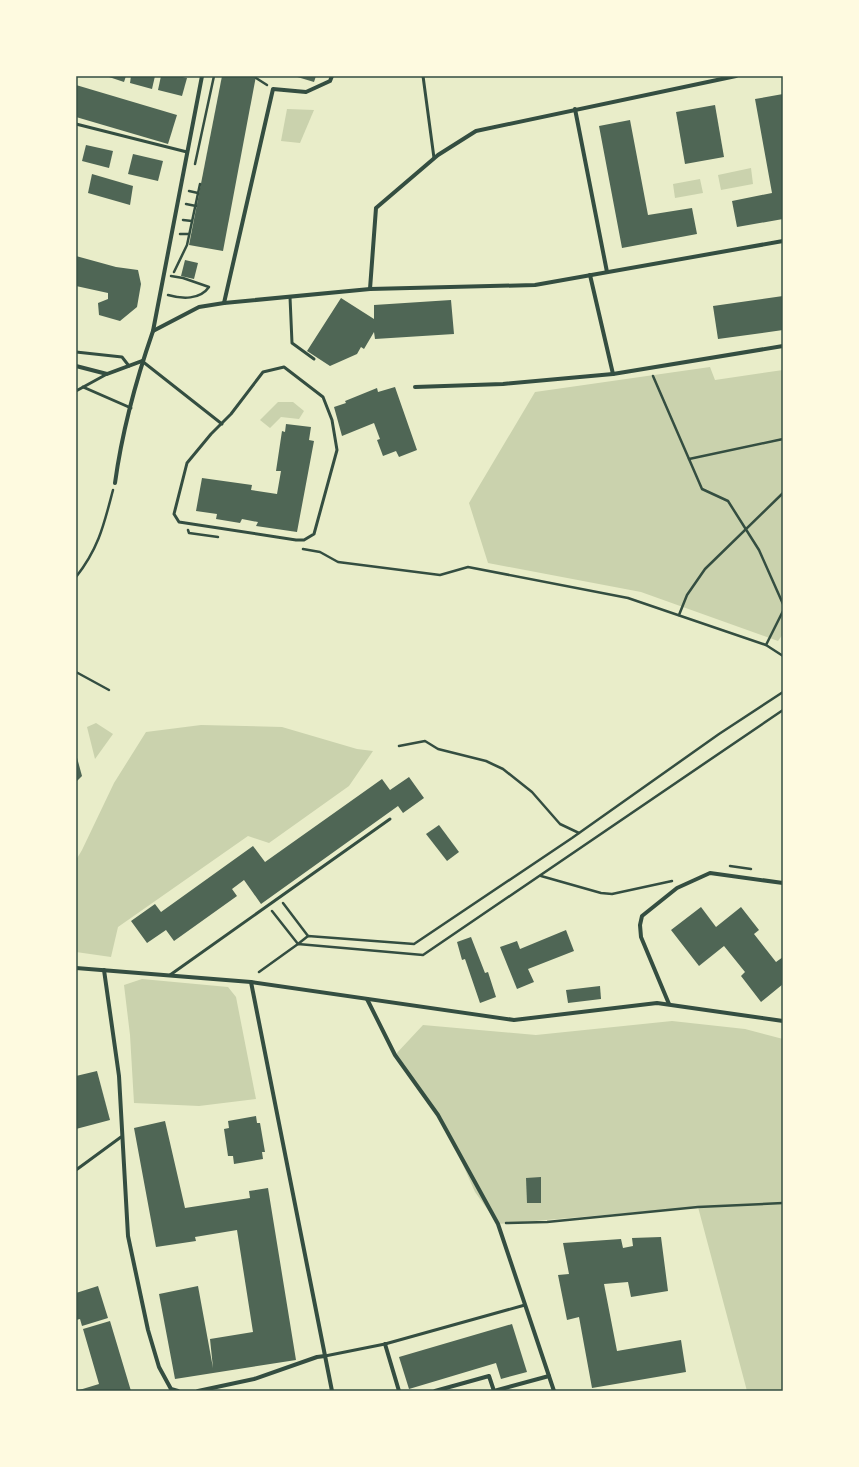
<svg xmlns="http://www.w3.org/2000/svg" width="859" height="1467" font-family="'Source Sans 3',sans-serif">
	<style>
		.green { fill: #cad2ad }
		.building { fill: #4f6655 }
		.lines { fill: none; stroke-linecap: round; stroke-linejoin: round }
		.path { stroke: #344e41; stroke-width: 2.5 }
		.service { stroke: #344e41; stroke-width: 3 }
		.minor { stroke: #344e41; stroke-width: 4 }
		.neatline { fill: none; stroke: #344e41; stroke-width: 1.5 }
	</style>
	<rect width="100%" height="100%" fill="#e9edc9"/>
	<g class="green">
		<path d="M 287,109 L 314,110 L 300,143 L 281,141 Z"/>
		<path d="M 751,168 L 753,184 L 721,190 L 718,175 Z"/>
		<path d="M 700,179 L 703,193 L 675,198 L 673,184 Z"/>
		<path d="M 710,367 L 715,380 L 783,370 L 783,634 L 778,641 L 641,592 L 488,563 L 469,503 L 535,392 Z"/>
		<path d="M 278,402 L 293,402 L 304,411 L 299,419 L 281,417 L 270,428 L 260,420 Z"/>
		<path d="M 96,723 L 113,734 L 95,759 L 87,727 Z"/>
		<path d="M 201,725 L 282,727 L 357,749 L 373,751 L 349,786 L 269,843 L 248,836 L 118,927 L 111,957 L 76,952 L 76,860 L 82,850 L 114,783 L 146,732 Z"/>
		<path d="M 142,979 L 228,987 L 236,997 L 256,1099 L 199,1106 L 134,1103 L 130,1035 L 124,985 Z"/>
		<path d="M 672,1021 L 745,1029 L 783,1039 L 783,1391 L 747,1391 L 698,1207 L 498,1224 L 475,1192 L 442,1118 L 395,1055 L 423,1025 L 536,1035 Z"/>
	</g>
	<g class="building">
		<path d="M 106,76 L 126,76 L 124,82 Z"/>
		<path d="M 131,76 L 155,76 L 152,89 L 130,83 Z"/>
		<path d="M 161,76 L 178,76 L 187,78 L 182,96 L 158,90 Z"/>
		<path d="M 222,76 L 256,76 L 223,251 L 189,245 Z"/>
		<path d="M 294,76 L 316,76 L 314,82 Z"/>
		<path d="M 76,85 L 177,115 L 168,144 L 76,117 Z"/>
		<path d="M 783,94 L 783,219 L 737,227 L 732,201 L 772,193 L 755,99 Z"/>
		<path d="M 715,105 L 724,157 L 685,164 L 676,112 Z"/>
		<path d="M 630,120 L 648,215 L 692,208 L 697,234 L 622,248 L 599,126 Z"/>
		<path d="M 86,145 L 113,151 L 109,168 L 82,161 Z"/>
		<path d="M 133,154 L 163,161 L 158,181 L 128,174 Z"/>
		<path d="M 92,174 L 133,186 L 130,205 L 88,193 Z"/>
		<path d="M 76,256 L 116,267 L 138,270 L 141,284 L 137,307 L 120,321 L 99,315 L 98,303 L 108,299 L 108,293 L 76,286 Z"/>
		<path d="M 185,260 L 198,263 L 194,279 L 181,276 Z"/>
		<path d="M 783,296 L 783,330 L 718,339 L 713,306 Z"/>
		<path d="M 341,298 L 374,319 L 374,305 L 451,300 L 454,334 L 375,339 L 374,332 L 364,349 L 361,347 L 357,354 L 330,366 L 307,351 Z"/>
		<path d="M 395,387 L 417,450 L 399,457 L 396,451 L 383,456 L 377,440 L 380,439 L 374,423 L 342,436 L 334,407 L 346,403 L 345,401 L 377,388 L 378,392 Z"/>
		<path d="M 286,424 L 311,427 L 309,440 L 314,441 L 297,532 L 256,526 L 258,522 L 242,519 L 240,523 L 216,519 L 217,514 L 196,511 L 202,478 L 252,485 L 251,490 L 277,494 L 281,471 L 276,471 L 282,431 L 285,432 Z"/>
		<path d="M 76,754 L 82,776 L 76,782 Z"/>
		<path d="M 409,777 L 424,798 L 403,813 L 398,806 L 261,904 L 244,880 L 232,889 L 237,896 L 174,941 L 166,930 L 147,943 L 131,921 L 155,904 L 161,912 L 253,846 L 265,862 L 382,779 L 390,790 Z"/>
		<path d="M 439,825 L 459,852 L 447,861 L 426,834 Z"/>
		<path d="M 701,907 L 716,927 L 741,907 L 759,930 L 754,934 L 776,962 L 783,957 L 783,984 L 761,1002 L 741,976 L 745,972 L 724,946 L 699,966 L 671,930 Z"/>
		<path d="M 566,930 L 574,951 L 528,969 L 534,982 L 517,989 L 500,947 L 517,941 L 520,949 Z"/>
		<path d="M 471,937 L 485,973 L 488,972 L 496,997 L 480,1003 L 465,959 L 462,960 L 457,942 Z"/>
		<path d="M 600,986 L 601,999 L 568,1003 L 566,990 Z"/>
		<path d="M 97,1071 L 110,1120 L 76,1129 L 76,1076 Z"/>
		<path d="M 256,1116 L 257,1123 L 260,1123 L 265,1152 L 262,1152 L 263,1159 L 234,1164 L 233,1156 L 228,1156 L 224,1129 L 229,1128 L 228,1121 Z"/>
		<path d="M 165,1121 L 185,1208 L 250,1198 L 249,1191 L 268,1188 L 296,1360 L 175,1379 L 159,1294 L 198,1286 L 213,1368 L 210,1339 L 253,1332 L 237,1230 L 195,1237 L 196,1241 L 156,1247 L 134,1128 Z"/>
		<path d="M 541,1177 L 541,1203 L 527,1203 L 526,1178 Z"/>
		<path d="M 661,1237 L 668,1291 L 631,1297 L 628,1282 L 604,1284 L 617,1351 L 681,1340 L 686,1372 L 592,1388 L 579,1317 L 567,1320 L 558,1275 L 569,1274 L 563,1243 L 621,1239 L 623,1248 L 633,1246 L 632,1238 Z"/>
		<path d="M 98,1286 L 108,1318 L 82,1326 L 80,1319 L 76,1320 L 76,1293 Z"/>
		<path d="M 110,1321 L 131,1391 L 76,1391 L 99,1384 L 83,1329 Z"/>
		<path d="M 512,1324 L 527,1372 L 501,1379 L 496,1363 L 409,1389 L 399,1357 Z"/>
	</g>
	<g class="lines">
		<g class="path">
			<path d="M 256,78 L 267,85"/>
			<path d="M 195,164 L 214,76"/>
			<path d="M 189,191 L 198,193"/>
			<path d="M 186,204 L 196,206"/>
			<path d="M 183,220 L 192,221"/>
			<path d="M 180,234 L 189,234"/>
			<path d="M 174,272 L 187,245 L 200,184"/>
			<path d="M 168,295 C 182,299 200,300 209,287 L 183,278 L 171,276"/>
			<path d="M 653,376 L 702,489 L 728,501 L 759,550 L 783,604"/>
			<path d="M 689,459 L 783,439"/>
			<path d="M 188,530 L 189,533 L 218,537"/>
			<path d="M 303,549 L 320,552 L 338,562 L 440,575 L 468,567 L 628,598 L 766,645 L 783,656"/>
			<path d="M 76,577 C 99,548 104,524 113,490"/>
			<path d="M 679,615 L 687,595 L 705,569 L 783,493"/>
			<path d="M 766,645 L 783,611"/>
			<path d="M 76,672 L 109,690"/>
			<path d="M 399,746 L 425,741 L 438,749 L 486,761 L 503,769 L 532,792 L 560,824 L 579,833"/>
			<path d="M 730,866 L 751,869"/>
			<path d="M 541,876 L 601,893 L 612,894 L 672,881"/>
			<path d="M 283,903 L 308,936"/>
			<path d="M 272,911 L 298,944 L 308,936 L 414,944 L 572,838 L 719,734 L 783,692"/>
			<path d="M 259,972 L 298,944 L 423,955 L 783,710"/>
			<path d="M 506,1223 L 547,1222 L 698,1207 L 783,1203"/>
		</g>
		<g class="service">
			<path d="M 423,76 L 434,158"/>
			<path d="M 76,124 L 187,152"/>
			<path d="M 290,297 L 292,343 L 314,359"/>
			<path d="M 76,352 L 122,357 L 129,366"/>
			<path d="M 142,361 L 222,424"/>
			<path d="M 284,367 L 323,397 L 332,420 L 337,450 L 314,534 L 304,540 L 296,540 L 179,522 L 174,514 L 187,463 L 211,434 L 231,414 L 263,372 Z"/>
			<path d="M 83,387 L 131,408"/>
			<path d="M 76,391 L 107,374"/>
			<path d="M 170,975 L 390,819"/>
			<path d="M 76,1170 L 121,1137"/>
			<path d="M 325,1356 L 385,1344 L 525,1305"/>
		</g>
		<g class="minor">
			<path d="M 575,109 L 607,272"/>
			<path d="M 590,275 L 613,374 L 783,346"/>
			<path d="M 370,289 L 376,208 L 438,155 L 476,131 L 736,76"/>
			<path d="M 224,303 L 273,89 L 306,92 L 330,81 L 332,76"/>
			<path d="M 153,331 L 199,307 L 224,303 L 370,289 L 535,285 L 783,241"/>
			<path d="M 76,366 L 107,374 L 142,361"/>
			<path d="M 415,387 L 503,384 L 613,374"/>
			<path d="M 115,483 C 122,432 136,380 153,331 L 202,76"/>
			<path d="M 76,968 L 251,982 L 514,1020 L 657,1003 L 783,1021"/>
			<path d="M 104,970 L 119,1076 L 128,1236 L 148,1330 L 159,1367 L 171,1389 L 178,1391"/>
			<path d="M 251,982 L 332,1391"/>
			<path d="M 367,999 L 395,1055 L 438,1115 L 498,1224 L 554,1391"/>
			<path d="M 669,1004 L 641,937 L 640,925 L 642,916 L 677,888 L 710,873 L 783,883"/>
			<path d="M 385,1344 L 399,1391"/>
			<path d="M 198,1391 L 254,1379 L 317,1357 L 325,1356"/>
			<path d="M 435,1391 L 489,1376 L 494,1391 L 549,1376"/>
		</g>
	</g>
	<rect width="859" height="1467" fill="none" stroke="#fefae0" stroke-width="154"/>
	<rect x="77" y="77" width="705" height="1313" class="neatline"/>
</svg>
